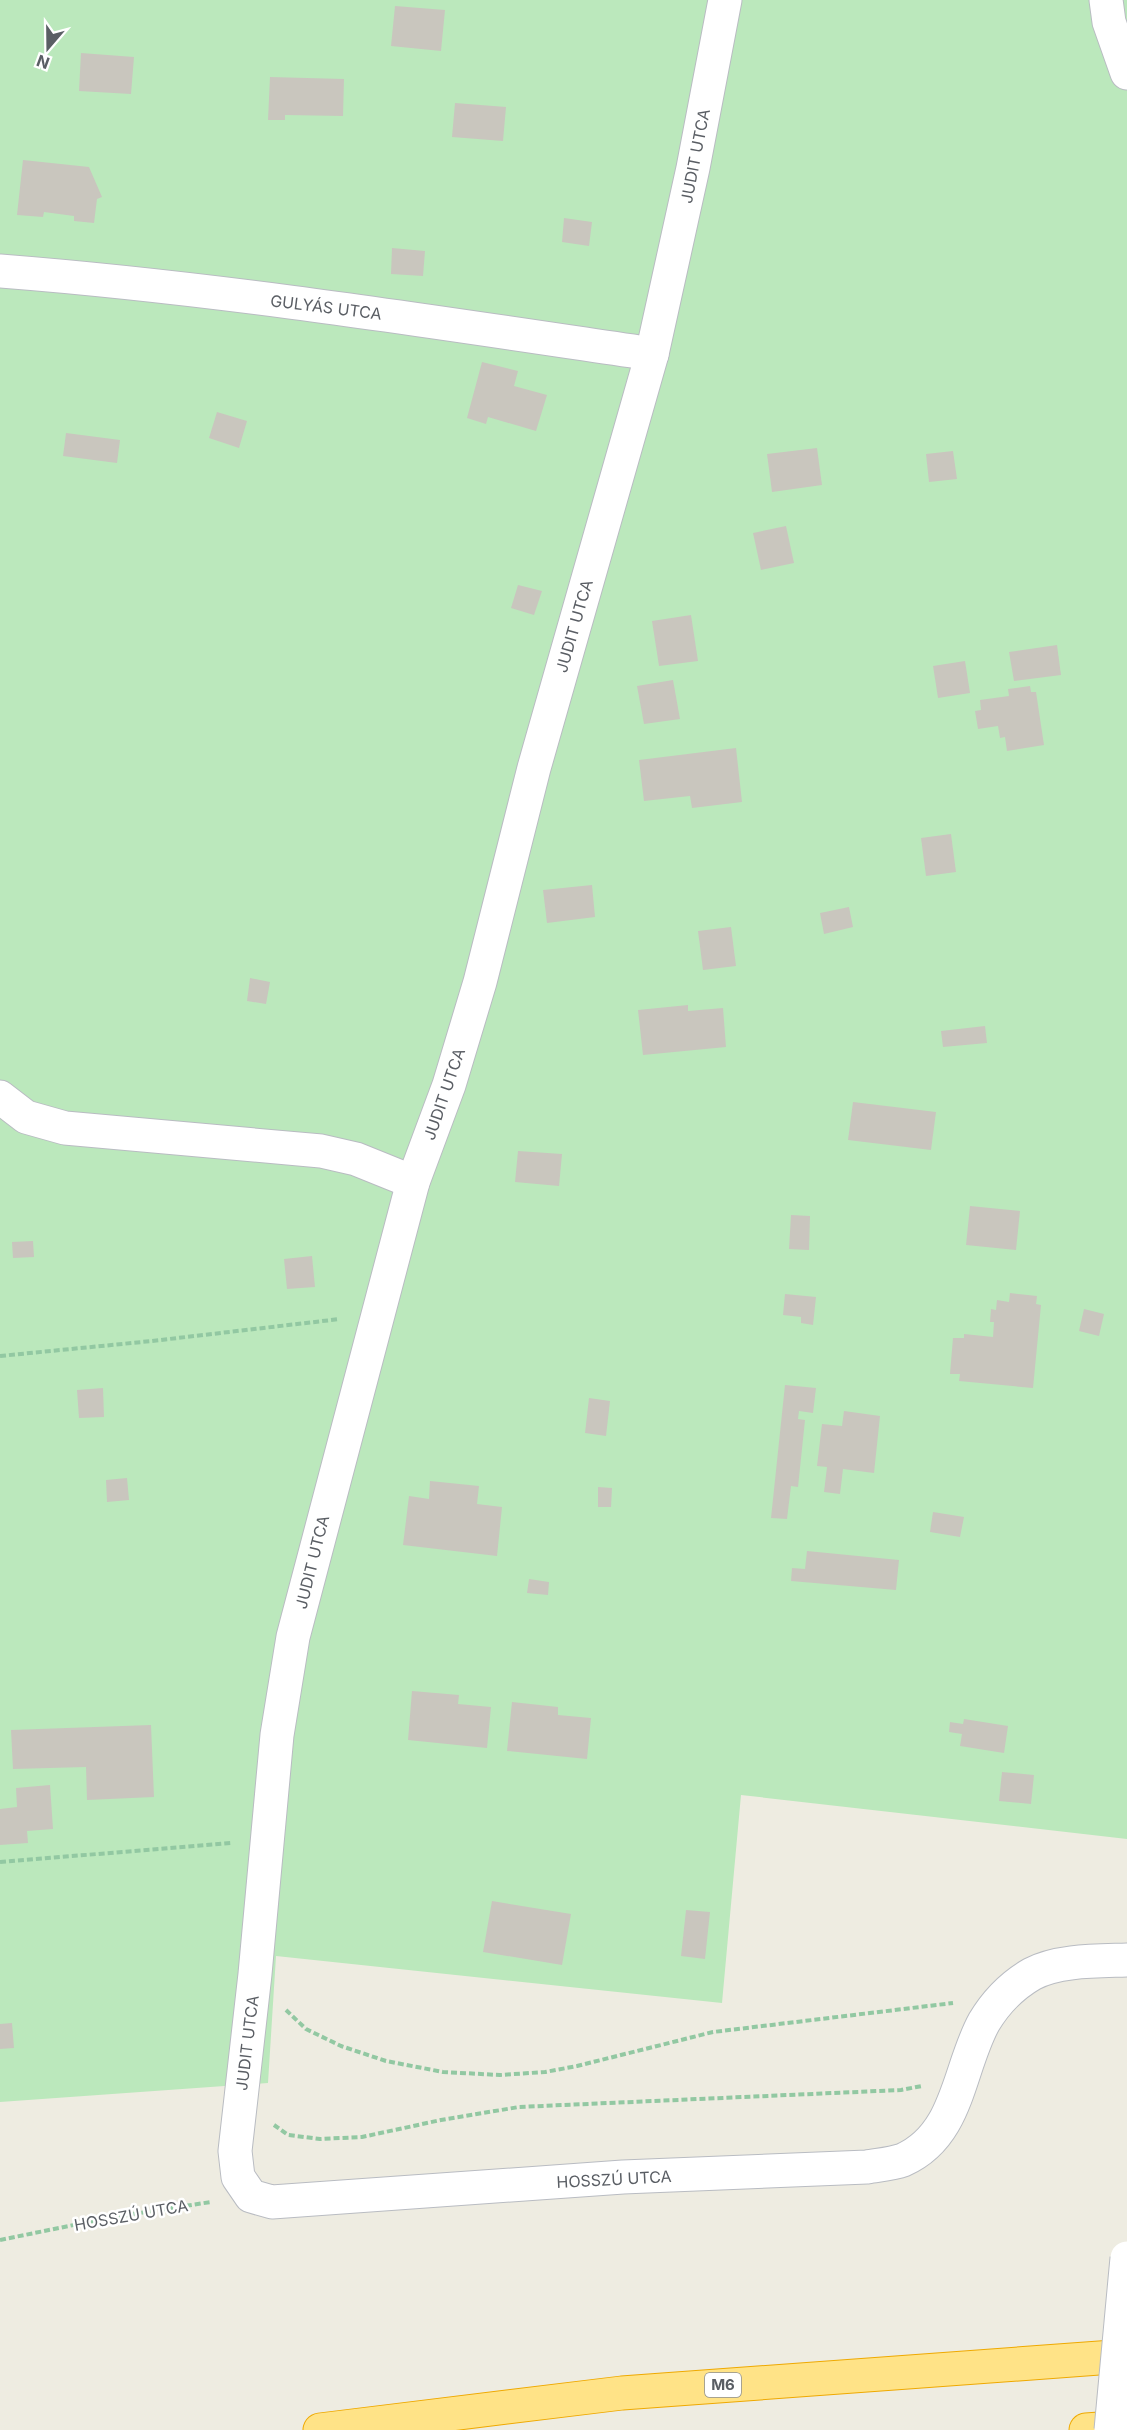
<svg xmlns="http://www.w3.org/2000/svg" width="1127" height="2430" font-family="Inter,sans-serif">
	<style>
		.green { fill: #bbe8bc }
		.building { fill: #c9c6be }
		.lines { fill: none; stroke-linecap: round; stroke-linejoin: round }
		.minor-casing { stroke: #b9bcc2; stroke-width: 35 }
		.highway-casing { stroke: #efa900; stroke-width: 35 }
		.path { stroke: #92c8a2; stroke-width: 4; stroke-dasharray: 6 3; stroke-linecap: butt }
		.minor { stroke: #fff; stroke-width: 33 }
		.highway { stroke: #ffe387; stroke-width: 33 }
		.minor-bridge-casing { stroke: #b9bcc2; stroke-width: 35; stroke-linecap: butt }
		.minor-bridge { stroke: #fff; stroke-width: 33 }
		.labels { text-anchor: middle; stroke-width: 5; stroke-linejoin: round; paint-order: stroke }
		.shield { fill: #fff; stroke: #8c8e92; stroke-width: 1.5 }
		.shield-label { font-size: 15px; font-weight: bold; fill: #5a5e64 }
		.street-label { font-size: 16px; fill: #5a5e64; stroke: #fff }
	</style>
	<rect width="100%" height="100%" fill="#eeece1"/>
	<path class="green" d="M 0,0 L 1127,0 L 1127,1839 L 741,1795 L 722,2003 L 276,1956 L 268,2083 L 0,2102 Z"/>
	<g class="building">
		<path d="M 395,6 L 445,10 L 441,51 L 391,46 Z"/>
		<path d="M 81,53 L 134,57 L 131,94 L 79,91 Z"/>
		<path d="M 270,77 L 344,79 L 343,116 L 285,115 L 285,120 L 268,120 Z"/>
		<path d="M 455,103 L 506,107 L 503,141 L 452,137 Z"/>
		<path d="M 23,160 L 89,167 L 102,197 L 97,199 L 94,223 L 74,221 L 74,216 L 44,212 L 43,217 L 17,215 Z"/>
		<path d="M 564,218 L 592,222 L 589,246 L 562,242 Z"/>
		<path d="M 392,248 L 425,251 L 423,276 L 391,274 Z"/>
		<path d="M 482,362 L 518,371 L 514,386 L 547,395 L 536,431 L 488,417 L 486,424 L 467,418 Z"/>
		<path d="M 217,412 L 247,421 L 239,448 L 209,438 Z"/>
		<path d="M 66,433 L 120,440 L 117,463 L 63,456 Z"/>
		<path d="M 817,448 L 822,485 L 772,492 L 767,454 Z"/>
		<path d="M 953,451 L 957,479 L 929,482 L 926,454 Z"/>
		<path d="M 786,526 L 794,563 L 761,570 L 753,533 Z"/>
		<path d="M 518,585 L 542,591 L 534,615 L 511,608 Z"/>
		<path d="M 691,615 L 698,661 L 659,666 L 652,621 Z"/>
		<path d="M 1057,645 L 1061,675 L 1014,681 L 1009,652 Z"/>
		<path d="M 965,661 L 970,693 L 938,698 L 933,666 Z"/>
		<path d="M 673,680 L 680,719 L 644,724 L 637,686 Z"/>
		<path d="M 1030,686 L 1031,692 L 1036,692 L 1044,745 L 1007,751 L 1005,737 L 1000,738 L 998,726 L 978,729 L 975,711 L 981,710 L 980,700 L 1009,696 L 1008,689 Z"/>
		<path d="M 736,748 L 742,802 L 692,808 L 690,796 L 644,801 L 639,760 Z"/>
		<path d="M 951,834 L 956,872 L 926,876 L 921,838 Z"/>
		<path d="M 592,885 L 595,917 L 547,923 L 543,890 Z"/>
		<path d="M 849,907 L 853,927 L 824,934 L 820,913 Z"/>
		<path d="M 731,927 L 736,966 L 703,970 L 698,931 Z"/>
		<path d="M 250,978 L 270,982 L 266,1004 L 247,1001 Z"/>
		<path d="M 688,1005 L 688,1011 L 723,1008 L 726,1047 L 643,1055 L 638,1010 Z"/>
		<path d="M 985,1026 L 987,1043 L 943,1047 L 941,1031 Z"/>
		<path d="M 853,1102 L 936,1112 L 931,1150 L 848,1140 Z"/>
		<path d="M 518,1151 L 562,1154 L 559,1186 L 515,1182 Z"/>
		<path d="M 970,1206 L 1020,1211 L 1016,1250 L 966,1245 Z"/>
		<path d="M 791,1215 L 810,1216 L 809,1250 L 789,1249 Z"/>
		<path d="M 33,1241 L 34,1257 L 13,1258 L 12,1242 Z"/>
		<path d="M 312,1256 L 315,1287 L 287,1289 L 284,1259 Z"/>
		<path d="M 1010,1293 L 1037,1296 L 1036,1304 L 1041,1305 L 1033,1388 L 959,1381 L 960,1374 L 950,1374 L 953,1338 L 964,1338 L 964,1334 L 993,1337 L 994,1322 L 990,1322 L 991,1309 L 996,1310 L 997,1300 L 1009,1302 Z"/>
		<path d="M 785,1294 L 816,1297 L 813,1325 L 801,1323 L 801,1317 L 783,1315 Z"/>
		<path d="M 1084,1309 L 1104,1314 L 1099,1336 L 1079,1331 Z"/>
		<path d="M 785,1385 L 816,1388 L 813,1413 L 799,1411 L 798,1419 L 805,1420 L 798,1487 L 791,1486 L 787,1519 L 771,1518 Z"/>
		<path d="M 103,1388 L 104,1417 L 79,1418 L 77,1390 Z"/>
		<path d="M 589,1398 L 610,1401 L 606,1436 L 585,1433 Z"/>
		<path d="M 844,1411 L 880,1416 L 874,1473 L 843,1469 L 840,1494 L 824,1492 L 827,1467 L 817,1466 L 822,1424 L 842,1426 Z"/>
		<path d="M 127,1478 L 129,1500 L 107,1502 L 106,1480 Z"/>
		<path d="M 430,1481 L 479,1486 L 477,1504 L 502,1507 L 497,1556 L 403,1545 L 409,1496 L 429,1499 Z"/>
		<path d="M 598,1487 L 612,1488 L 611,1507 L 598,1507 Z"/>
		<path d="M 933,1512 L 964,1517 L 960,1537 L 930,1532 Z"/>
		<path d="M 807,1551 L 899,1560 L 896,1590 L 791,1581 L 792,1568 L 805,1569 Z"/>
		<path d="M 529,1579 L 549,1582 L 548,1595 L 527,1593 Z"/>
		<path d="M 412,1691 L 459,1695 L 458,1704 L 491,1707 L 487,1748 L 408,1740 Z"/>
		<path d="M 512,1702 L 558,1707 L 558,1715 L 591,1718 L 587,1759 L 507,1751 Z"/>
		<path d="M 964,1719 L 1008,1726 L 1004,1753 L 960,1746 L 962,1734 L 949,1732 L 950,1722 L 963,1724 Z"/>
		<path d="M 151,1725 L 154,1797 L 87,1800 L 86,1767 L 13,1769 L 11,1730 Z"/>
		<path d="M 1002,1772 L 1034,1775 L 1031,1804 L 999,1801 Z"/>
		<path d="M 50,1785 L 53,1829 L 27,1831 L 28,1843 L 0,1845 L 0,1809 L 17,1807 L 16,1788 Z"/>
		<path d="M 492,1901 L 571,1914 L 562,1965 L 483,1952 Z"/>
		<path d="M 686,1910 L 710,1912 L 705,1959 L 681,1956 Z"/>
		<path d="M 12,2023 L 14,2048 L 0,2049 L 0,2024 Z"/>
	</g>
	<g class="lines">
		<defs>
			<g id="minor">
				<path d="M 725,0 L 693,168 L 652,354 L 534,768 L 480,982 L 449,1085 L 413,1182 L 293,1637 L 277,1735 L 255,1974 L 235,2151 L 238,2177 L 251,2196 L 272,2202 L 623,2177 L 867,2167 C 878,2165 892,2164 903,2160 C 959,2135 958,2069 984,2022 C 996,2002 1013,1985 1032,1974 C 1058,1960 1098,1961 1127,1960"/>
				<path d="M 1106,0 L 1109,22 L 1127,73"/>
				<path d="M 0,271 C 218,288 435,322 652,354"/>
				<path d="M 0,1097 L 26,1117 L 65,1128 L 321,1151 L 356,1159 L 413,1182"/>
			</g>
			<g id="highway">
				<path d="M 320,2430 L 622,2393 L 1127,2356"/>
				<path d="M 1086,2430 L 1127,2427"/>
			</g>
		</defs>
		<use href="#minor" class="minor-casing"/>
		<use href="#highway" class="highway-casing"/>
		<g class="path">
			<path d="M 0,1356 L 152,1341 L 340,1319"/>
			<path d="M 0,1862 L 231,1843"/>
			<path d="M 286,2010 L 306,2029 L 341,2046 L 386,2061 L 443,2072 L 500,2075 L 545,2072 L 577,2066 L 713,2032 L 953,2003"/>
			<path d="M 274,2125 L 288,2135 L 320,2139 L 362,2137 L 441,2120 L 519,2107 L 901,2090 L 922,2086"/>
			<path d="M 0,2240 L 113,2217 L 211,2202"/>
		</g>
		<use href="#minor" class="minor"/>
		<use href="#highway" class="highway"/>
		<defs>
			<path id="minor-bridge" d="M 1111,2430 L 1127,2258"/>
		</defs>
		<use href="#minor-bridge" class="minor-bridge-casing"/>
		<use href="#minor-bridge" class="minor-bridge"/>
	</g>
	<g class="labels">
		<rect class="shield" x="705" y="2373" width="36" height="24" rx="4.5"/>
		<g class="shield-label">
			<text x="723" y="2390">M6</text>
		</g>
		<g class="street-label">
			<text transform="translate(695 156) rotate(-79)" y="6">JUDIT UTCA</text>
			<text transform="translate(326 307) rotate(7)" y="6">GULYÁS UTCA</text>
			<text transform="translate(574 626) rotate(-74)" y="6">JUDIT UTCA</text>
			<text transform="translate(444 1094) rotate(-71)" y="6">JUDIT UTCA</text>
			<text transform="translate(312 1562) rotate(-76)" y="6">JUDIT UTCA</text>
			<text transform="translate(247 2043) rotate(-83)" y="6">JUDIT UTCA</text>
			<text transform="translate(614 2179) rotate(-3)" y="6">HOSSZÚ UTCA</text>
			<text transform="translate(131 2215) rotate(-10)" y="6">HOSSZÚ UTCA</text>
		</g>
	</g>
	<g transform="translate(48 48) rotate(200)" stroke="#ffffff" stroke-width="4.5" paint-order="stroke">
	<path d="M0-4.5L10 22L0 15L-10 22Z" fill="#5a5e64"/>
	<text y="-9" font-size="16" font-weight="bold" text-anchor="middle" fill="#5a5e64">N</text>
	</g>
</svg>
